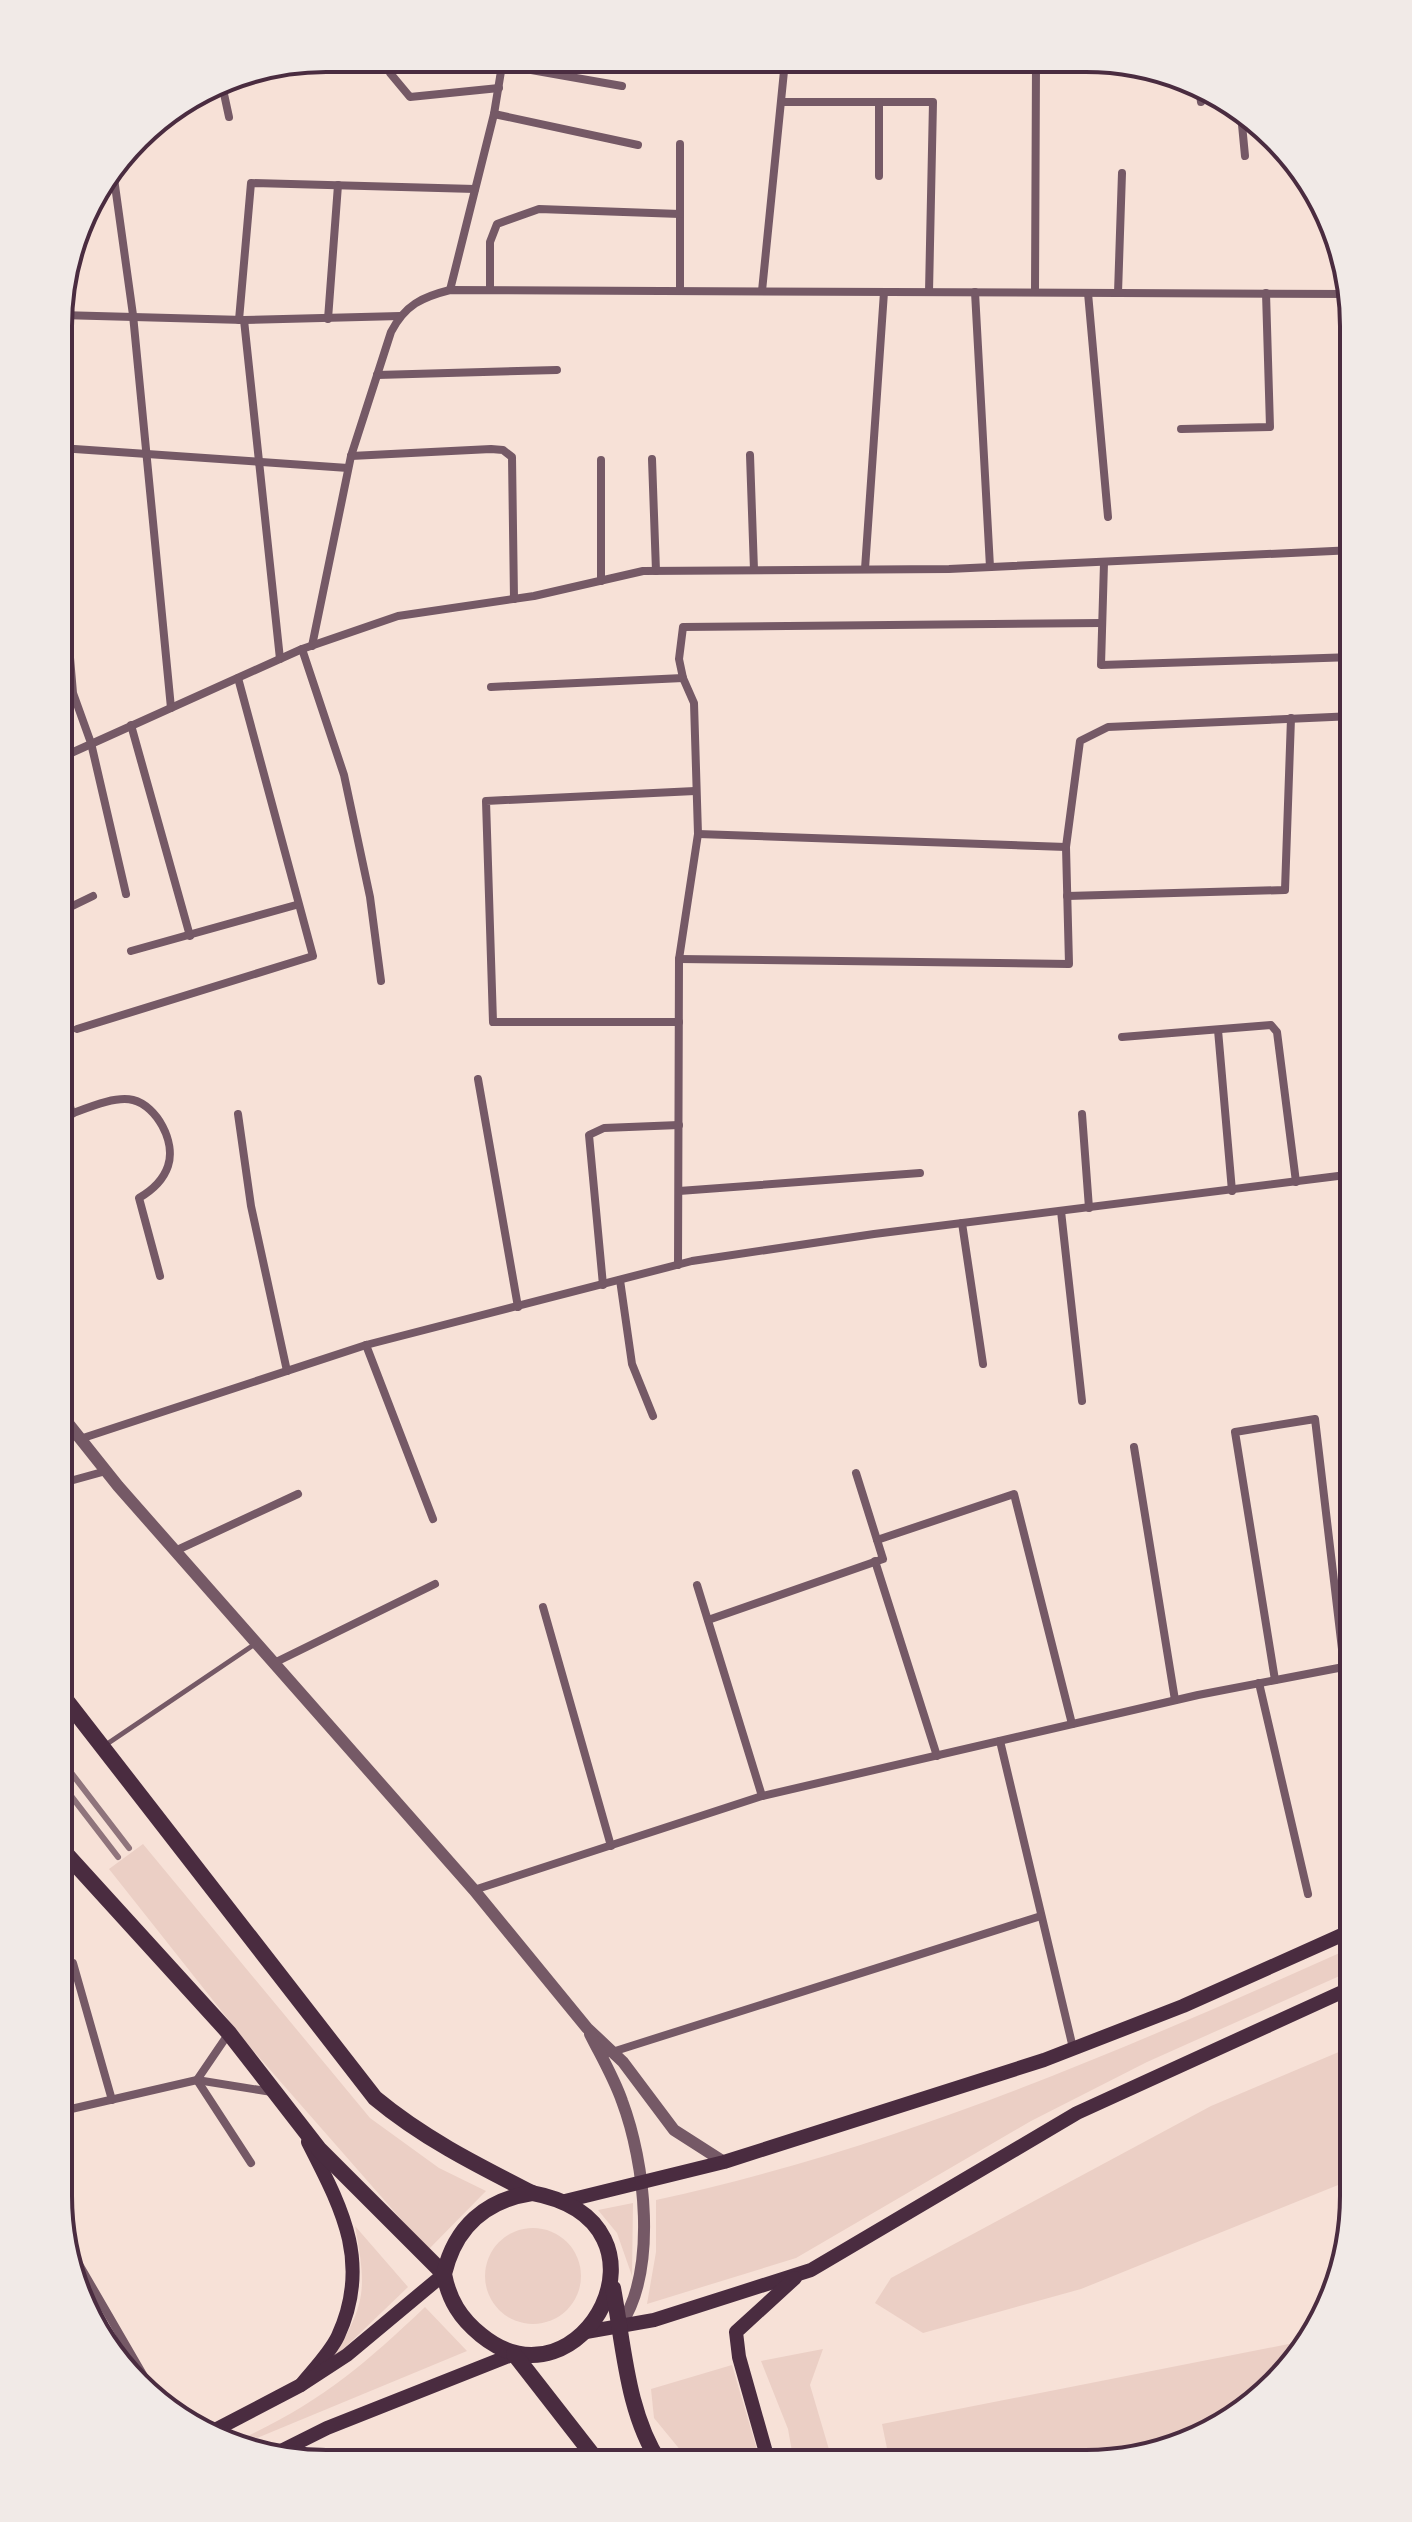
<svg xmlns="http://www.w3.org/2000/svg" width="1412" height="2522" font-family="'Playfair Display',serif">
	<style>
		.green { fill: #ebcfc5 }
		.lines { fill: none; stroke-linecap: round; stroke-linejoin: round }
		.service { stroke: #755966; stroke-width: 5 }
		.minor { stroke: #755966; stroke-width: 8 }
		.tertiary { stroke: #755966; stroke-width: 12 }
		.secondary { stroke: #4a2c40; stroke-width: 14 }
		.primary { stroke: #4a2c40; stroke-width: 16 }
		.rail { stroke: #8f747c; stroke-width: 6 }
		.rim { fill: none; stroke: #4a2c40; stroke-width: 4 }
	</style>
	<rect width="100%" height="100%" fill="#f7e1d7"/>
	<g class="green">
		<path d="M 143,1844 L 370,2118 L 439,2168 L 486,2191 L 428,2250 L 250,2047 L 109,1869 Z"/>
		<path d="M 1353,1947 L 1353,1970 L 1147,2062 L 1031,2121 L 796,2258 L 647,2304 L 656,2252 L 656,2200 C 898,2148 1128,2048 1353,1947 Z"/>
		<path d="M 1353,2046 L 1353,2179 L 1081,2289 L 923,2333 L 875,2303 L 891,2278 L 1211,2106 Z"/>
		<path d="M 633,2203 L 632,2276 L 617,2233 L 598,2210 Z"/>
		<path d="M 355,2226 L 408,2287 L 332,2360 C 366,2303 367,2291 355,2226 Z"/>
		<circle cx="533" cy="2276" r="48"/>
		<path d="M 425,2307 L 467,2351 L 245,2443 L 239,2440 C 318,2404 363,2366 425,2307 Z"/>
		<path d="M 1309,2340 L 1299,2359 L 1249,2409 L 1173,2450 L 1086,2464 L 890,2463 L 882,2424 Z"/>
		<path d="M 823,2349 L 810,2385 L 833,2463 L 794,2463 L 788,2429 L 761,2361 Z"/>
		<path d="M 732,2365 L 761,2463 L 691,2463 L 654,2418 L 651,2389 Z"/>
	</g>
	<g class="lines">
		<g class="service">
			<path d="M 104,1746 L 255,1644"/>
			<path d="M 1045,2464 C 1084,2454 1124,2459 1162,2448 C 1196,2438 1222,2412 1257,2401"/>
		</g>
		<g class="minor">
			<path d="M 388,58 L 390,73 L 410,97 L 499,88"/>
			<path d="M 502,65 L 622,86"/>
			<path d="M 221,80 L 229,117"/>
			<path d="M 1200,94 L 1201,102"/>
			<path d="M 782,102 L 933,102 L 929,292"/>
			<path d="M 494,114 L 638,145"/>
			<path d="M 1241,114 L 1245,156"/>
			<path d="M 680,144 L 680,291"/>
			<path d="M 113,171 L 133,315 L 171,708"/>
			<path d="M 879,176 L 879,102"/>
			<path d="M 450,290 L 494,114 L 503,59"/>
			<path d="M 490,290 L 490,242 L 497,224 L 539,209 L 680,214"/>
			<path d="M 762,291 L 785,61"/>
			<path d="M 975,292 L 990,567"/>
			<path d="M 1035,292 L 1036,62"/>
			<path d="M 1088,293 L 1108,517"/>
			<path d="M 1118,293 L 1122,173"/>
			<path d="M 60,315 L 244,320 L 400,316"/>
			<path d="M 328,319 L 338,185"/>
			<path d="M 239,320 L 251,183 L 475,189"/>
			<path d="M 244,320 L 280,659"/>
			<path d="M 377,375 L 557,370"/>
			<path d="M 1181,429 L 1270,427 L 1266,293"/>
			<path d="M 60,448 L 348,468"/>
			<path d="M 750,455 L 754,570"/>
			<path d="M 351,456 L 491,449 L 503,450 L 512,457 L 514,599"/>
			<path d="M 652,459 L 656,571"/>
			<path d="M 60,540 L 73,693 L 91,743 L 126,894"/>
			<path d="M 1104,563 L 1101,665 L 1354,657"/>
			<path d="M 865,569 L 884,292"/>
			<path d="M 601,581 L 601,460"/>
			<path d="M 312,646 L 351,456 L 391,332 C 405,305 422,297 450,290 L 1349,294"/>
			<path d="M 302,649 L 344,775 L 370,897 L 381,981"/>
			<path d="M 491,687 L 683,678"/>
			<path d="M 131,725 L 190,936"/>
			<path d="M 60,758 L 302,649 L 398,616 L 534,596 L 643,571 L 949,569 L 1354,550"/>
			<path d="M 698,834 L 1066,847"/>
			<path d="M 1067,896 L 1285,890 L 1291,718"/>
			<path d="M 60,912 L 93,896"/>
			<path d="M 131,951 L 296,905"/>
			<path d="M 679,959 L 1069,964 L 1066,847 L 1080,741 L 1108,727 L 1354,716"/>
			<path d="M 679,1022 L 493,1022 L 486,801 L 695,791"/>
			<path d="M 77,1029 L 313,956 L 238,678"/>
			<path d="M 1218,1030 L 1232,1191"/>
			<path d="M 1122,1037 L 1271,1025 L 1277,1032 L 1296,1182"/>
			<path d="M 59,1064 L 72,1114"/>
			<path d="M 478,1079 L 518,1307"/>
			<path d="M 238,1114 L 251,1206 L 287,1371"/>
			<path d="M 1082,1114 L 1089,1208"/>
			<path d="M 59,1118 C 79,1112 112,1095 133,1100 C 157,1106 176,1142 168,1166 C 163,1181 151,1191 139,1198 L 160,1276"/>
			<path d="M 679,1191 L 920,1173"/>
			<path d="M 1061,1211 L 1082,1401"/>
			<path d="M 962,1223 L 983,1364"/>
			<path d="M 678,1265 L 679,959 L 698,834 L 694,703 L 683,678 L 679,659 L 683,627 L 1102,623"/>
			<path d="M 620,1280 L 632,1364 L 653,1416"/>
			<path d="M 603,1285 L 589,1135 L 604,1128 L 679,1125"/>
			<path d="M 366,1345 L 433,1519"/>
			<path d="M 80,1439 L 366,1345 L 692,1261 L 874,1234 L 1354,1174"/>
			<path d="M 1134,1447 L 1175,1700"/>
			<path d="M 59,1484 L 106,1471"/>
			<path d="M 877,1540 L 1014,1494 L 1072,1724"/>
			<path d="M 175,1551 L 298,1494"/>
			<path d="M 875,1561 L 937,1756"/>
			<path d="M 697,1585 L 762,1796"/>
			<path d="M 543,1607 L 611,1846"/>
			<path d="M 708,1620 L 883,1559 L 856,1473"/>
			<path d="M 274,1663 L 435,1584"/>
			<path d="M 1275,1680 L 1235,1432 L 1315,1419 L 1344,1666"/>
			<path d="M 1259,1683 L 1308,1894"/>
			<path d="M 1000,1741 L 1073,2048"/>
			<path d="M 474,1890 L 762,1796 L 1198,1695 L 1354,1665"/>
			<path d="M 58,1966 L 73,1963 L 112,2100"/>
			<path d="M 609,2053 L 1041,1916"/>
			<path d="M 197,2080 L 251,2163"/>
			<path d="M 197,2080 L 272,2092"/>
			<path d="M 58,2112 L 197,2080 L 229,2033"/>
			<path d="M 65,2240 L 163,2409"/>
		</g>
		<g class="tertiary">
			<path d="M 59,1412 L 118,1486 L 474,1890 L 587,2028 L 623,2062 L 674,2130 L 724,2162"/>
			<path d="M 590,2034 C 601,2056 614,2078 622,2101 C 645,2162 658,2270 620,2326"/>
		</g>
		<g class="secondary">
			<path d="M 565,2201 L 724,2162 L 1044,2060 L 1183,2006 L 1353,1930"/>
			<path d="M 586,2332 L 654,2320 L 811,2270 L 1077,2113 L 1353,1987"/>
			<path d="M 301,2385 C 313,2370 330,2353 338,2336 C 372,2262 341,2207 308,2142"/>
			<path d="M 215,2430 L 301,2385 L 347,2355 L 444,2274"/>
			<path d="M 273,2455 L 327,2428 L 514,2354"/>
			<path d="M 769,2463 L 739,2357 L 736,2332 L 795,2278"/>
		</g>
		<g class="primary">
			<path d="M 59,1691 L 375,2098 C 423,2138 477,2165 532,2193"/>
			<path d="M 58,1845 L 229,2033 L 319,2149 L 444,2274"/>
			<path d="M 532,2193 C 688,2222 581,2417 481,2335 C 460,2318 449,2300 444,2274 C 455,2227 486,2200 532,2193 Z"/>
			<path d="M 613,2288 C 624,2347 627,2413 660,2463"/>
			<path d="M 514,2354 L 599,2463"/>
		</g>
		<g class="rail">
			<path d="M 59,1757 L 129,1848"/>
			<path d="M 58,1779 L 118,1857"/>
		</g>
	</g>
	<path d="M0 0H1412V2522H0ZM326 72H1086A254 254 0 0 1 1340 326V2196A254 254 0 0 1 1086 2450H326A254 254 0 0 1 72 2196V326A254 254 0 0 1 326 72Z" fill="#f1eae7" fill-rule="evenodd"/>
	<path class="rim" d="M326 72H1086A254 254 0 0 1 1340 326V2196A254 254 0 0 1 1086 2450H326A254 254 0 0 1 72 2196V326A254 254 0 0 1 326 72Z"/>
</svg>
